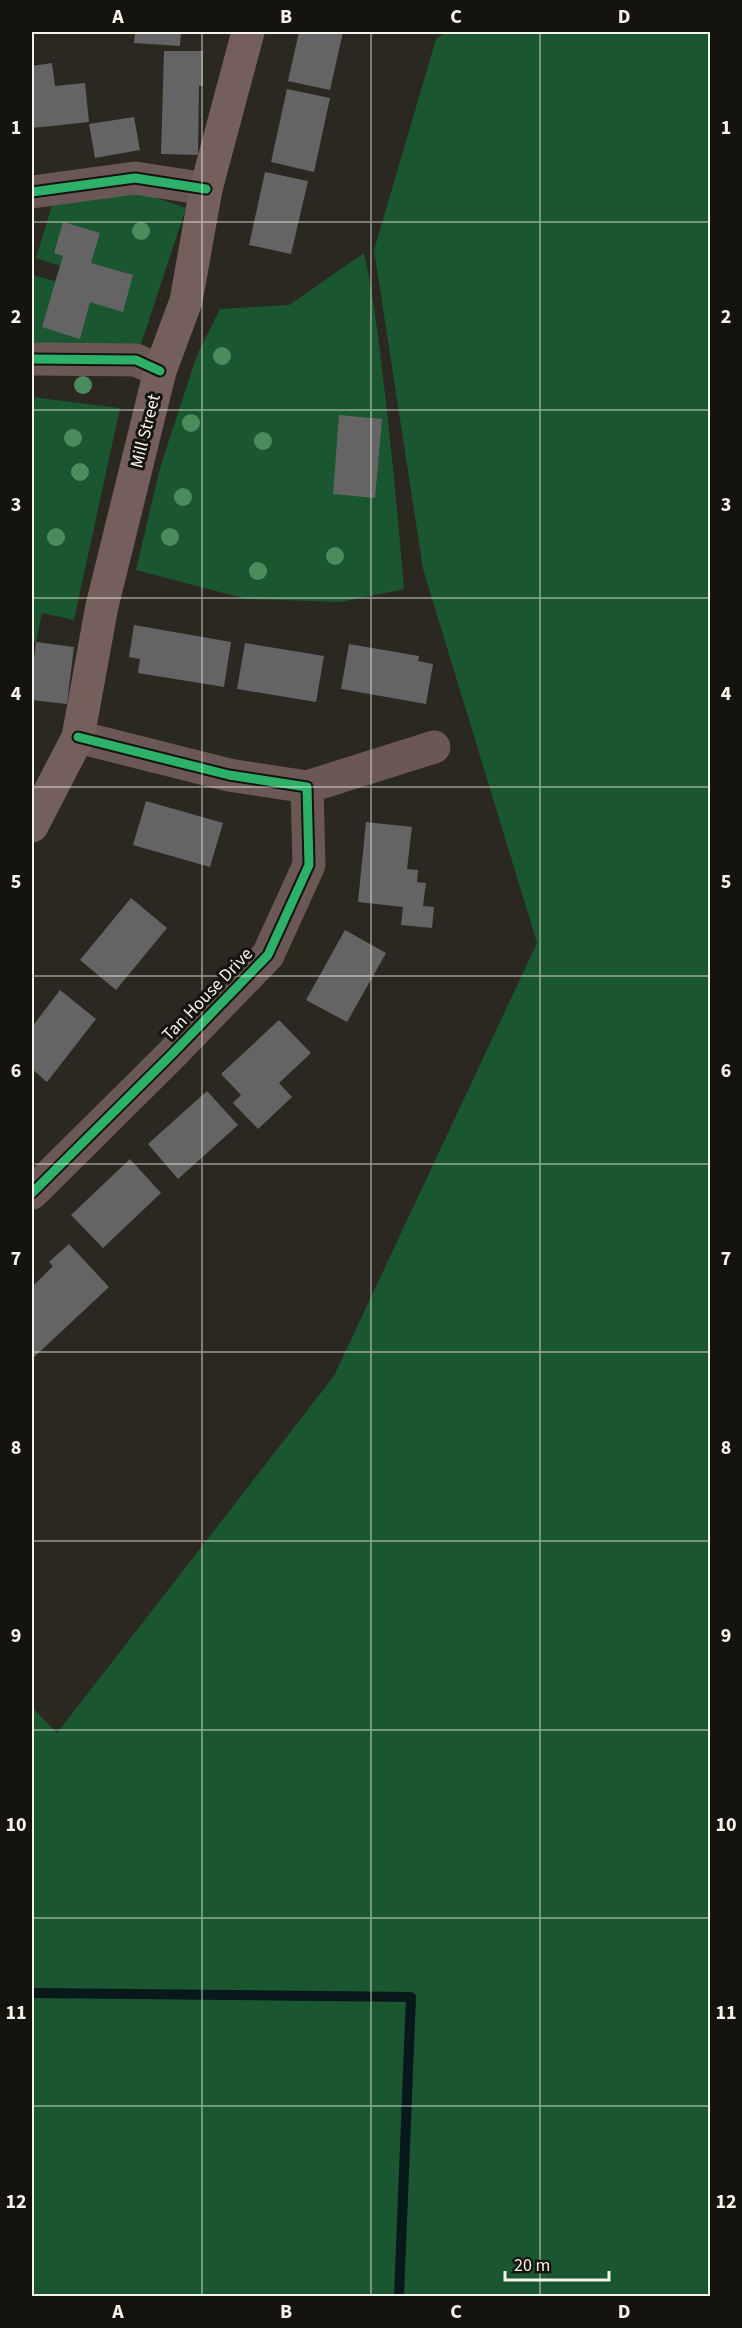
<svg xmlns="http://www.w3.org/2000/svg" width="742" height="2328" font-family="'Source Sans 3',sans-serif">
	<style>
		.green { fill: #1a5630 }
		.lines { fill: none; stroke-linecap: round; stroke-linejoin: round }
		.stream { stroke: #08181b; stroke-width: 10 }
		.building { fill: #656464 }
		.minor { stroke: #6b5856; stroke-width: 33 }
		.major { stroke: #755f5c; stroke-width: 33 }
		.cycleway-casing { stroke: #15130d; stroke-width: 13 }
		.cycleway { stroke: #2db169; stroke-width: 9 }
		.tree { fill: #4a8c5c }
		.grid { fill: none; stroke: #f6f4ea; stroke-width: 1.5; stroke-opacity: 0.55 }
		.labels { text-anchor: middle; stroke-width: 6; stroke-linejoin: round; paint-order: stroke }
		.street-label { font-size: 18px; fill: #f6f4ea; stroke: #15130d }
		.neatline { fill: none; stroke: #f6f4ea; stroke-width: 2 }
		.grid-label { font-size: 20px; text-anchor: middle; font-weight: bold; fill: #f6f4ea }
	</style>
	<rect width="100%" height="100%" fill="#2a2820"/>
	<g class="green">
		<path d="M 446,32 L 710,32 L 710,2296 L 32,2296 L 32,1707 L 57,1733 L 334,1376 L 537,943 L 423,569 L 374,250 L 436,39 Z"/>
		<path d="M 131,189 L 186,208 L 138,353 L 32,352 L 32,275 L 55,281 L 60,266 L 36,258 L 53,202 Z"/>
		<path d="M 364,253 C 375,302 380,352 386,402 C 393,465 399,527 404,589 L 341,602 L 246,599 L 136,570 L 159,472 L 168,443 L 197,355 L 220,309 L 289,305 Z"/>
		<path d="M 32,397 L 120,408 L 74,620 L 42,613 L 36,642 L 32,642 Z"/>
	</g>
	<g class="lines">
		<path class="stream" d="M 32,1993 L 411,1997 L 399,2296"/>
	</g>
	<g class="building">
		<path d="M 135,32 L 181,32 L 180,46 L 134,43 Z"/>
		<path d="M 299,32 L 343,32 L 330,90 L 288,81 Z"/>
		<path d="M 164,51 L 203,51 L 203,86 L 199,86 L 198,155 L 161,154 Z"/>
		<path d="M 52,63 L 55,86 L 85,83 L 89,122 L 32,128 L 32,66 Z"/>
		<path d="M 287,89 L 330,98 L 314,172 L 271,162 Z"/>
		<path d="M 134,117 L 140,150 L 95,158 L 89,124 Z"/>
		<path d="M 265,172 L 308,181 L 291,254 L 249,245 Z"/>
		<path d="M 63,222 L 100,233 L 91,263 L 133,275 L 123,312 L 90,302 L 80,339 L 42,327 L 63,256 L 54,253 Z"/>
		<path d="M 339,415 L 382,419 L 375,498 L 333,494 Z"/>
		<path d="M 134,625 L 231,642 L 224,687 L 138,673 L 140,659 L 129,657 Z"/>
		<path d="M 36,642 L 74,647 L 67,704 L 32,700 L 32,674 Z"/>
		<path d="M 245,643 L 324,656 L 316,702 L 237,689 Z"/>
		<path d="M 349,644 L 419,656 L 418,661 L 433,664 L 426,704 L 341,689 Z"/>
		<path d="M 146,801 L 223,823 L 210,867 L 133,845 Z"/>
		<path d="M 366,822 L 412,827 L 407,869 L 418,870 L 417,882 L 426,883 L 423,906 L 434,907 L 432,928 L 401,925 L 403,907 L 358,902 Z"/>
		<path d="M 131,898 L 167,928 L 116,990 L 80,960 Z"/>
		<path d="M 345,930 L 386,953 L 347,1022 L 306,1000 Z"/>
		<path d="M 60,990 L 96,1019 L 47,1082 L 32,1069 L 32,1027 Z"/>
		<path d="M 279,1020 L 311,1053 L 279,1083 L 292,1097 L 258,1129 L 233,1103 L 241,1095 L 221,1074 Z"/>
		<path d="M 207,1091 L 238,1125 L 178,1179 L 148,1144 Z"/>
		<path d="M 130,1159 L 161,1193 L 103,1248 L 71,1215 Z"/>
		<path d="M 69,1244 L 109,1287 L 32,1359 L 32,1287 L 53,1266 L 49,1262 Z"/>
	</g>
	<g class="lines">
		<g class="minor">
			<path d="M 32,192 L 135,178 L 206,189"/>
			<path d="M 32,359 L 136,360 L 160,371"/>
			<path d="M 307,787 L 434,747"/>
			<path d="M 32,1193 L 171,1055 L 268,955 L 309,865 L 307,787 L 229,775 L 78,737"/>
		</g>
		<path class="major" d="M 32,826 L 78,737 L 102,606 L 160,371 L 186,301 L 206,189 L 248,32"/>
		<defs>
			<g id="cycleway">
				<path d="M 32,192 L 135,178 L 206,189"/>
				<path d="M 32,359 L 136,360 L 160,371"/>
				<path d="M 32,1193 L 171,1055 L 268,955 L 309,865 L 307,787 L 229,775 L 78,737"/>
			</g>
		</defs>
		<use href="#cycleway" class="cycleway-casing"/>
		<use href="#cycleway" class="cycleway"/>
	</g>
	<g class="tree">
		<circle cx="141" cy="231" r="9"/>
		<circle cx="222" cy="356" r="9"/>
		<circle cx="83" cy="385" r="9"/>
		<circle cx="191" cy="423" r="9"/>
		<circle cx="73" cy="438" r="9"/>
		<circle cx="263" cy="441" r="9"/>
		<circle cx="80" cy="472" r="9"/>
		<circle cx="183" cy="497" r="9"/>
		<circle cx="56" cy="537" r="9"/>
		<circle cx="170" cy="537" r="9"/>
		<circle cx="335" cy="556" r="9"/>
		<circle cx="258" cy="571" r="9"/>
	</g>
	<path class="grid" d="M 202,32 L 202,2296M 371,32 L 371,2296M 540,32 L 540,2296M 32,222 L 710,222M 32,410 L 710,410M 32,598 L 710,598M 32,787 L 710,787M 32,976 L 710,976M 32,1164 L 710,1164M 32,1352 L 710,1352M 32,1541 L 710,1541M 32,1730 L 710,1730M 32,1918 L 710,1918M 32,2106 L 710,2106"/>
	<g class="labels">
		<g class="street-label">
			<text transform="translate(145 431) rotate(-76)" y="6">Mill Street</text>
			<text transform="translate(207 994) rotate(-46)" y="6">Tan House Drive</text>
		</g>
	</g>
	<rect width="742" height="2328" fill="none" stroke="#15130d" stroke-width="66"/>
	<path d="M505 2271v9h104v-9" fill="none" stroke="#f6f4ea" stroke-width="3"/>
	<text x="514" y="2271" font-size="18" fill="#f6f4ea" stroke="#15130d" stroke-width="4.5" paint-order="stroke">20 m</text>
	<rect x="33" y="33" width="676" height="2262" class="neatline"/>
	<g class="grid-label">
		<text x="118" y="23">A</text>
		<text x="286" y="23">B</text>
		<text x="456" y="23">C</text>
		<text x="624" y="23">D</text>
		<text x="16" y="134">1</text>
		<text x="726" y="134">1</text>
		<text x="16" y="323">2</text>
		<text x="726" y="323">2</text>
		<text x="16" y="511">3</text>
		<text x="726" y="511">3</text>
		<text x="16" y="700">4</text>
		<text x="726" y="700">4</text>
		<text x="16" y="888">5</text>
		<text x="726" y="888">5</text>
		<text x="16" y="1077">6</text>
		<text x="726" y="1077">6</text>
		<text x="16" y="1265">7</text>
		<text x="726" y="1265">7</text>
		<text x="16" y="1454">8</text>
		<text x="726" y="1454">8</text>
		<text x="16" y="1642">9</text>
		<text x="726" y="1642">9</text>
		<text x="16" y="1831">10</text>
		<text x="726" y="1831">10</text>
		<text x="16" y="2019">11</text>
		<text x="726" y="2019">11</text>
		<text x="16" y="2208">12</text>
		<text x="726" y="2208">12</text>
		<text x="118" y="2318">A</text>
		<text x="286" y="2318">B</text>
		<text x="456" y="2318">C</text>
		<text x="624" y="2318">D</text>
	</g>
</svg>
